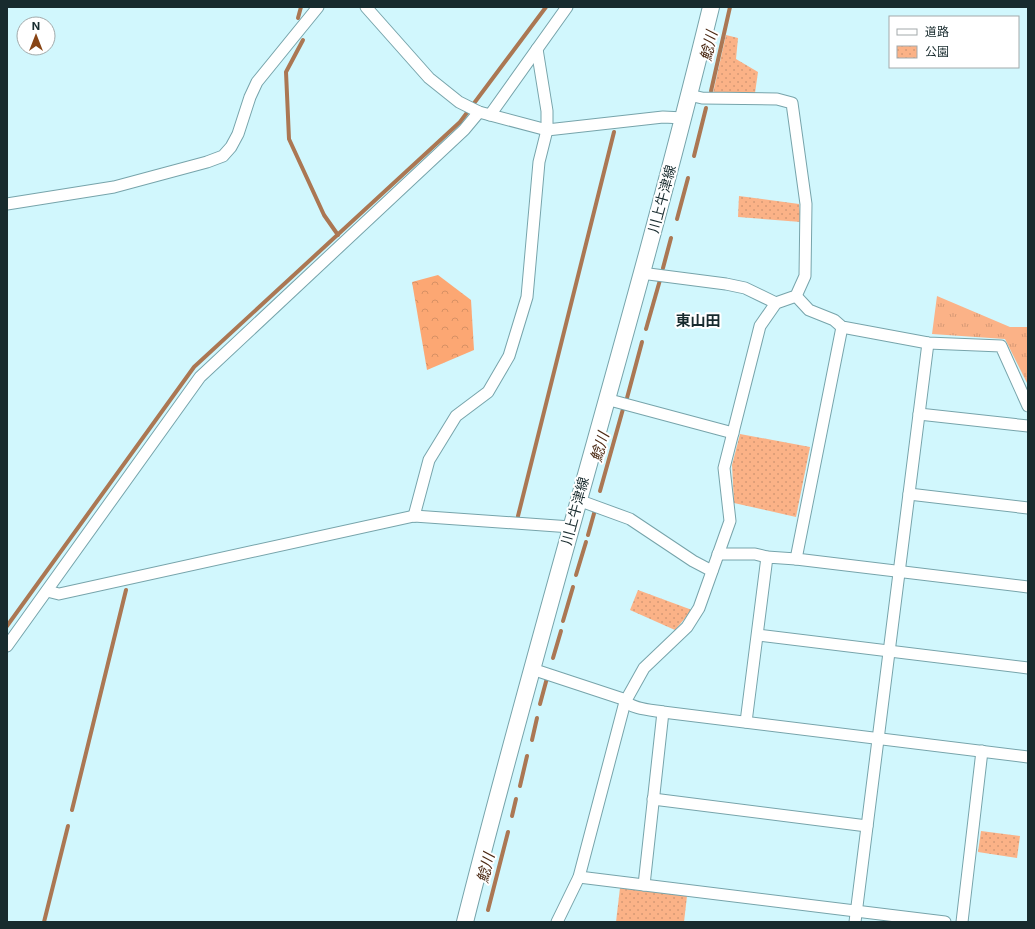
<svg xmlns="http://www.w3.org/2000/svg" width="1035" height="929" font-family="Inter,'Noto Sans JP',sans-serif">
	<style>
		.grass { fill: url(#grass-tufts) }
		.forest { fill: url(#forest-crowns) }
		.park { fill: url(#park-dots) }
		.lines { fill: none; stroke-linecap: round; stroke-linejoin: round }
		.stream { stroke: #ab7753; stroke-width: 4 }
		.minor-casing { stroke: #77a4ab; stroke-width: 13 }
		.secondary-casing { stroke: #77a4ab; stroke-width: 18 }
		.minor { stroke: #fff; stroke-width: 11 }
		.secondary { stroke: #fff; stroke-width: 16 }
		.labels { text-anchor: middle; stroke-width: 4; stroke-linejoin: round; paint-order: stroke }
		.street-label { font-size: 14px; fill: #182b2e; stroke: #fff }
		.water-label { font-size: 15px; font-style: italic; fill: #4d2b15; stroke: #fff }
		.neighbourhood-label { font-size: 15px; font-weight: bold; fill: #182b2e; stroke: #fff }
	</style>
	<defs>
		<pattern id="grass-tufts" width="24" height="20" patternUnits="userSpaceOnUse"><rect width="24" height="20" fill="#fbb287"/><path d="M3 7l-1-3M5 7V3M7 7l1-3M15 17l-1-3M17 17v-4M19 17l1-3" fill="none" stroke="#d69975"/></pattern>
		<pattern id="forest-crowns" width="20" height="18" patternUnits="userSpaceOnUse"><rect width="20" height="18" fill="#fca773"/><path d="M2 6a3 3 0 1 1 6 0M12 15a3 3 0 1 1 6 0" fill="none" stroke="#d79064"/></pattern>
		<pattern id="park-dots" width="8" height="8" patternUnits="userSpaceOnUse"><rect width="8" height="8" fill="#fbb287"/><path d="M2 2h.1M6 6h.1" fill="none" stroke="#d69975" stroke-width="1.8" stroke-linecap="round"/></pattern>
	</defs>
	<rect width="100%" height="100%" fill="#d1f7fd"/>
	<path class="grass" d="M 937,296 L 1010,327 L 1028,327 L 1028,385 L 1005,339 L 932,334 Z"/>
	<path class="forest" d="M 438,275 L 471,300 L 474,350 L 427,370 L 412,282 Z"/>
	<g class="park">
		<path d="M 726,35 L 738,38 L 736,59 L 758,72 L 755,93 L 713,93 Z"/>
		<path d="M 739,196 L 799,204 L 801,222 L 738,217 Z"/>
		<path d="M 740,434 L 810,447 L 796,517 L 734,503 L 732,465 Z"/>
		<path d="M 638,590 L 692,610 L 675,630 L 630,610 Z"/>
		<path d="M 981,831 L 1020,836 L 1017,858 L 978,852 Z"/>
		<path d="M 620,888 L 687,896 L 684,922 L 616,922 Z"/>
	</g>
	<g class="lines">
		<g class="stream">
			<path d="M 298,18 L 301,7"/>
			<path d="M 303,40 L 286,72 L 289,139 L 324,215 L 338,235"/>
			<path d="M 711,91 L 730,7"/>
			<path d="M 694,156 L 706,108"/>
			<path d="M 677,219 L 688,178"/>
			<path d="M 663,268 L 671,238"/>
			<path d="M 646,329 L 660,280"/>
			<path d="M 627,398 L 642,342"/>
			<path d="M 600,491 L 623,409"/>
			<path d="M 518,516 L 614,132"/>
			<path d="M 588,535 L 595,510"/>
			<path d="M 576,575 L 586,542"/>
			<path d="M 563,621 L 573,587"/>
			<path d="M 7,626 L 194,367 L 460,122 L 546,7"/>
			<path d="M 553,658 L 561,631"/>
			<path d="M 540,704 L 547,678"/>
			<path d="M 532,740 L 537,718"/>
			<path d="M 520,786 L 527,756"/>
			<path d="M 72,810 L 126,590"/>
			<path d="M 512,816 L 516,799"/>
			<path d="M 488,910 L 508,832"/>
			<path d="M 44,922 L 68,826"/>
		</g>
		<defs>
			<g id="minor">
				<path d="M 366,7 L 429,78 L 459,102 L 479,112 L 547,130 L 663,117 L 684,118"/>
				<path d="M 490,115 L 567,7"/>
				<path d="M 7,204 L 114,187 L 207,162 L 223,156 L 231,147 L 238,134 L 250,97 L 257,82 L 318,7"/>
				<path d="M 641,273 L 726,284 L 745,288 L 776,303"/>
				<path d="M 796,296 L 809,310 L 834,320 L 842,327 L 928,343 L 1001,346 L 1028,406"/>
				<path d="M 606,399 L 733,433"/>
				<path d="M 919,414 L 1028,426"/>
				<path d="M 909,494 L 1028,508"/>
				<path d="M 578,500 L 630,519 L 693,561 L 712,571"/>
				<path d="M 414,516 L 429,460 L 456,416 L 488,392 L 509,356 L 527,297 L 539,162 L 547,130 L 547,111 L 537,49"/>
				<path d="M 718,554 L 755,554 L 767,557"/>
				<path d="M 796,559 L 842,327"/>
				<path d="M 47,591 L 59,594 L 414,516 L 571,527"/>
				<path d="M 758,635 L 1028,668"/>
				<path d="M 7,646 L 200,377 L 464,130 L 479,112"/>
				<path d="M 532,669 L 623,699 C 630,709 651,710 663,712 L 1028,757"/>
				<path d="M 746,722 L 767,557 L 796,559 L 1028,587"/>
				<path d="M 653,799 L 867,826"/>
				<path d="M 579,877 L 945,922"/>
				<path d="M 644,885 L 663,712"/>
				<path d="M 557,922 L 579,877 L 625,702 L 644,668 L 687,627 L 699,608 L 730,521 L 724,468 L 760,326 L 776,303 L 796,296 L 805,276 L 806,204 L 792,103 L 777,99 L 702,98 L 689,95"/>
				<path d="M 855,922 L 928,343"/>
				<path d="M 962,922 L 982,751"/>
			</g>
			<path id="secondary" d="M 465,922 C 542,616 636,314 711,7"/>
		</defs>
		<use href="#minor" class="minor-casing"/>
		<use href="#secondary" class="secondary-casing"/>
		<use href="#minor" class="minor"/>
		<use href="#secondary" class="secondary"/>
	</g>
	<g class="labels">
		<g class="street-label">
			<text transform="translate(662 199) rotate(-75)" y="5">川上牛津線</text>
			<text transform="translate(575 511) rotate(-75)" y="5">川上牛津線</text>
		</g>
		<g class="water-label">
			<text transform="translate(709 46) rotate(-77)" y="5">鯰川</text>
			<text transform="translate(600 447) rotate(-74)" y="5">鯰川</text>
			<text transform="translate(486 868) rotate(-76)" y="5">鯰川</text>
		</g>
		<g class="neighbourhood-label">
			<text x="698" y="326">東山田</text>
		</g>
	</g>
	<rect width="1035" height="929" fill="none" stroke="#182b2e" stroke-width="16"/>
	<rect x="889" y="16" width="130" height="52" fill="#ffffff" stroke="#a3aaab"/>
	<rect x="897" y="29" width="20" height="6" fill="#ffffff" stroke="#a3aaab"/>
	<text x="925" y="36" font-size="12" fill="#182b2e">道路</text>
	<rect x="897" y="46" width="20" height="12" fill="url(#park-dots)" stroke="#a3aaab"/>
	<text x="925" y="56" font-size="12" fill="#182b2e">公園</text>
	<g transform="translate(36 36)"><circle r="19" fill="#ffffff" stroke="#a3aaab"/>
	<path d="M0-3L7 15L0 10L-7 15Z" fill="#884515"/>
	<text y="-6" font-size="11" font-weight="bold" text-anchor="middle" fill="#182b2e">N</text>
	</g>
</svg>
